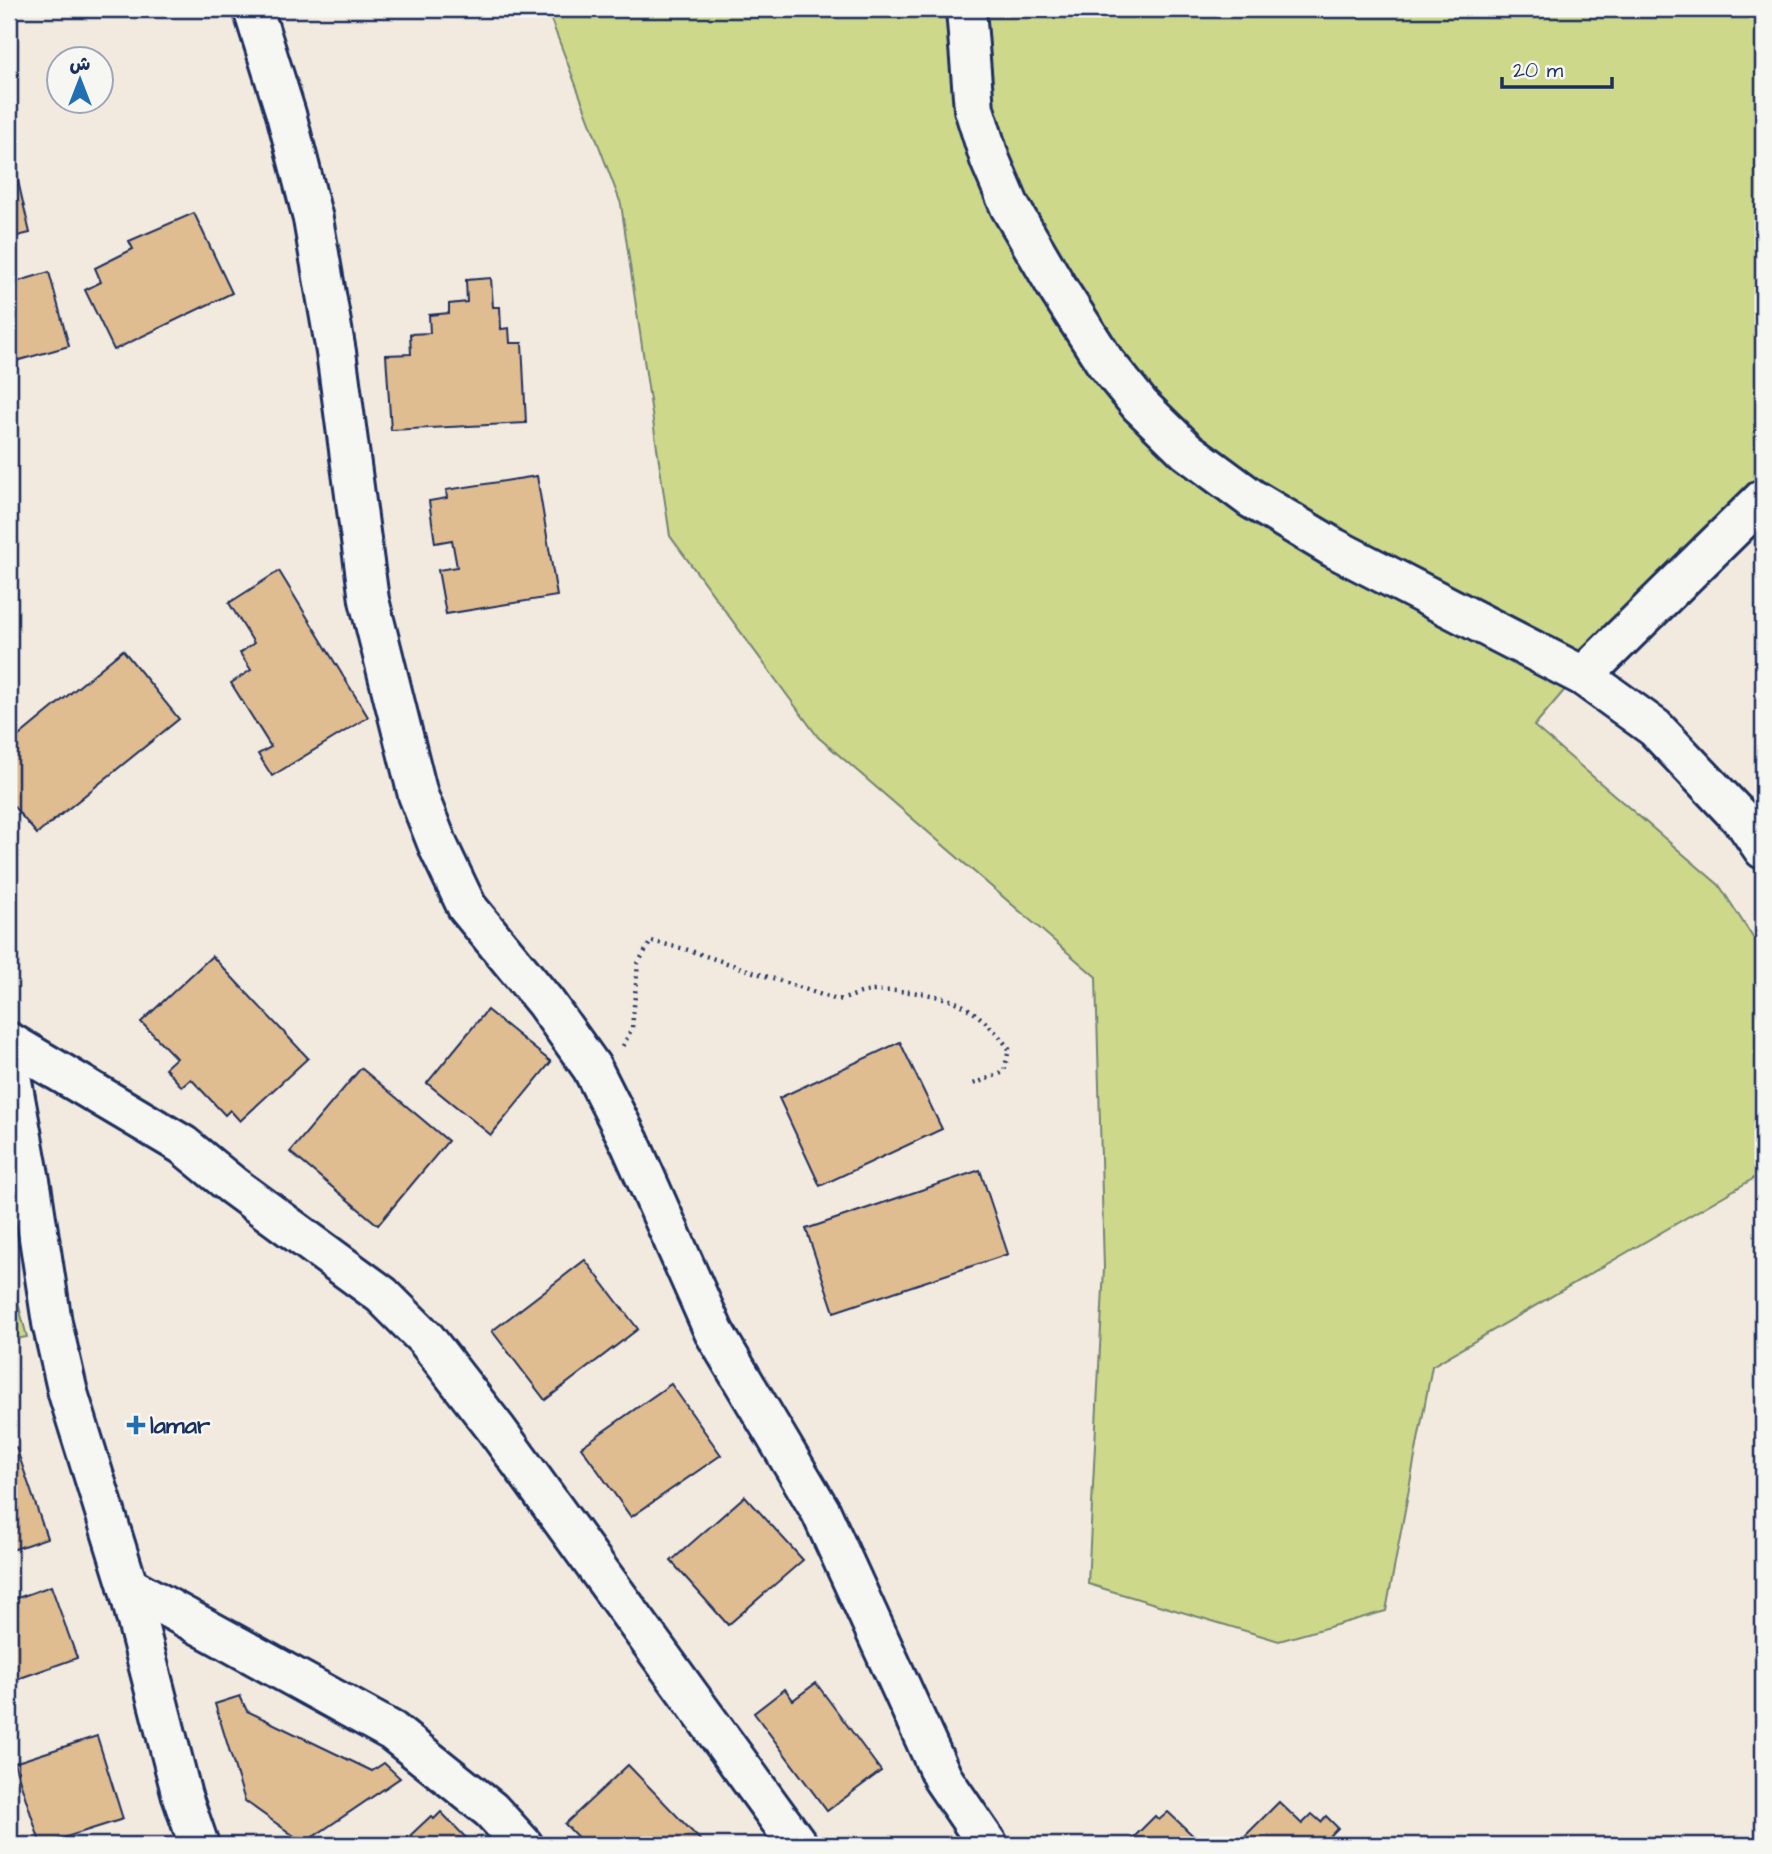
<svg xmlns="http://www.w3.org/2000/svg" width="1772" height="1854" font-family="'Architects Daughter','Playpen Sans Arabic',sans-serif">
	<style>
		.green { fill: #cdd88b; stroke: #748474; stroke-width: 2 }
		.building { fill: #e0bc91; stroke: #1b2f5e; stroke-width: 2 }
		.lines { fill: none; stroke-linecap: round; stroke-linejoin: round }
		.minor-casing { stroke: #1b2f5e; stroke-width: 44 }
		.tertiary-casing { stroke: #1b2f5e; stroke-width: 44 }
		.path { stroke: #1b2f5e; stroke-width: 4.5; stroke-dasharray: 2 5; stroke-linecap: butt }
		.minor { stroke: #f6f6f2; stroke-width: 38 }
		.tertiary { stroke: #f6f6f2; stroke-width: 38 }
		.poi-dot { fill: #1f6fb2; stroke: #f6f6f2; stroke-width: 2.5 }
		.labels { text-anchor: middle; stroke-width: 5; stroke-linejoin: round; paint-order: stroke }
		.poi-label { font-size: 24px; font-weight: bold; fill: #1b2f5e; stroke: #f6f6f2; text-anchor: start }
	</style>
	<rect width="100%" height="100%" fill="#f2eadf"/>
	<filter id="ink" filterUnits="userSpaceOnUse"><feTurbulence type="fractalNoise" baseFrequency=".0143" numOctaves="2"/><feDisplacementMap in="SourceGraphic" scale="14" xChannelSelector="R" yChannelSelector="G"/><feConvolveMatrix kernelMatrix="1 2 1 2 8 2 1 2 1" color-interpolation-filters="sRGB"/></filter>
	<g filter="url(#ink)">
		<g class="green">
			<path d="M 547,9 L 1763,9 L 1763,473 L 1695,536 L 1534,726 L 1719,885 L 1763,953 L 1763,1173 L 1432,1366 L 1386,1611 L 1279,1641 L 1088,1584 L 1104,1268 L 1096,977 L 818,737 L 670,536 L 621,204 Z"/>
			<path d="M 9,1269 L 27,1337 L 9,1340 Z"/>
		</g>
		<g class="building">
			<path d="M 9,142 L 30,233 L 9,238 Z"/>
			<path d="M 194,213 L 232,293 L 114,350 L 85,290 L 101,282 L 95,268 L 133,249 L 129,241 Z"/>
			<path d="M 49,272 L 69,346 L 9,363 L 9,284 Z"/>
			<path d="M 491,278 L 493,307 L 500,307 L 501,329 L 509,328 L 510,343 L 522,343 L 526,423 L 391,430 L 386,355 L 411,354 L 410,334 L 430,333 L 429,315 L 449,313 L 449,304 L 467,302 L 466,280 Z"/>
			<path d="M 537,476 L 557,596 L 446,614 L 438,570 L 457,567 L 452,540 L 435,543 L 429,501 L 447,498 L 446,490 Z"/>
			<path d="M 279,571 L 368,717 L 272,776 L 258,754 L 271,747 L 231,683 L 251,670 L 240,653 L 254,643 L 229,603 Z"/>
			<path d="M 123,650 L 179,719 L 37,834 L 9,801 L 9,744 Z"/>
			<path d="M 212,956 L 308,1058 L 240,1121 L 230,1110 L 225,1115 L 191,1079 L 182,1087 L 165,1068 L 176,1058 L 141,1022 Z"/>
			<path d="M 487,1010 L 551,1062 L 491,1135 L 427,1083 Z"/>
			<path d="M 900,1042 L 942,1129 L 820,1186 L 779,1098 Z"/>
			<path d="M 361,1068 L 448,1141 L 378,1225 L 290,1152 Z"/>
			<path d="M 980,1170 L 1008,1254 L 834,1312 L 806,1229 Z"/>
			<path d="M 585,1260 L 638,1329 L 545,1400 L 492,1331 Z"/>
			<path d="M 671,1384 L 721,1455 L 631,1517 L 581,1447 Z"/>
			<path d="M 16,1447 L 47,1538 L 9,1551 L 9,1450 Z"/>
			<path d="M 745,1496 L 803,1560 L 728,1625 L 671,1561 Z"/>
			<path d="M 51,1586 L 77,1658 L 9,1682 L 9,1601 Z"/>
			<path d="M 816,1683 L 881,1771 L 827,1811 L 754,1713 L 785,1689 L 793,1700 Z"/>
			<path d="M 240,1696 L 247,1711 L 372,1771 L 384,1763 L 400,1778 L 304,1843 L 245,1801 L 215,1704 Z"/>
			<path d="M 97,1736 L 123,1819 L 41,1845 L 14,1763 Z"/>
			<path d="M 628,1765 L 705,1845 L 585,1845 L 565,1824 Z"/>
			<path d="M 1279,1802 L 1302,1824 L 1312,1814 L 1321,1822 L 1326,1816 L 1338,1828 L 1321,1845 L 1236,1845 Z"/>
			<path d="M 441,1812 L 473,1845 L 400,1845 L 431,1816 L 434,1819 Z"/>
			<path d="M 1168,1812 L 1203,1845 L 1126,1845 L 1155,1816 L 1159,1820 Z"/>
		</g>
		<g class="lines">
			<defs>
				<g id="minor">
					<path d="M 253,9 L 286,114 L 313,219 L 336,352 L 369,600 L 418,795 L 439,848 L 467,907 L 545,1002 L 592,1068 L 631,1145 L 714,1332 L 821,1512 L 943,1779 L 988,1845"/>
					<path d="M 1583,676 L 1763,499"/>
					<path d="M 9,1042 L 183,1145 L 232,1185 L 382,1295 L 426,1339 L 496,1429 L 798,1845"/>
					<path d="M 9,1065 L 32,1192 L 52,1323 L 68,1393 L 128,1586 L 182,1796 L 199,1845"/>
					<path d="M 128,1586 L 392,1731 L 491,1810 L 523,1845"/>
				</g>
				<path id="tertiary" d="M 966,9 L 974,109 L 990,160 L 1010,207 L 1058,289 L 1105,362 L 1140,405 L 1187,451 L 1252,499 L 1334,548 L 1583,676 L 1655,728 L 1746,824 L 1763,849"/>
			</defs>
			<use href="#minor" class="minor-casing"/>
			<use href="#tertiary" class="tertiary-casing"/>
			<path class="path" d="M 623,1046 L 632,1028 L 638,963 L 651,941 L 685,949 L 834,999 C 845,1001 854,994 865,992 C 890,988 940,993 962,1005 C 980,1015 998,1033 1009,1049 L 1004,1072 L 971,1085"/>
			<use href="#minor" class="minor"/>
			<use href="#tertiary" class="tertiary"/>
		</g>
	</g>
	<path class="poi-dot" d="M132.5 1414.5h7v7h7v7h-7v7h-7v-7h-7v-7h7z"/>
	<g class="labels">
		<g class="poi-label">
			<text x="150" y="1433">lamar</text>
		</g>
	</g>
	<rect width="1772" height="1854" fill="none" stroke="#f6f6f2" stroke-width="35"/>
	<rect x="18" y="18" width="1737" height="1819" fill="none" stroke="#1b2f5e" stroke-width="2.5" filter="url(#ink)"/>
	<g transform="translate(80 80)"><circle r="33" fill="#f6f6f2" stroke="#9ea6b7" stroke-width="2"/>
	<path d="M0-5L12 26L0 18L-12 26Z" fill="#1f6fb2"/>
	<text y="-10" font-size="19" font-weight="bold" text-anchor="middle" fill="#1b2f5e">ش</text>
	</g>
	<path d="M1502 77v10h110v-10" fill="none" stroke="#1b2f5e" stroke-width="3.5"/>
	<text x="1513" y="77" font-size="21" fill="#1b2f5e" stroke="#f6f6f2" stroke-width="5" paint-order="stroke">20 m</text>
</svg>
